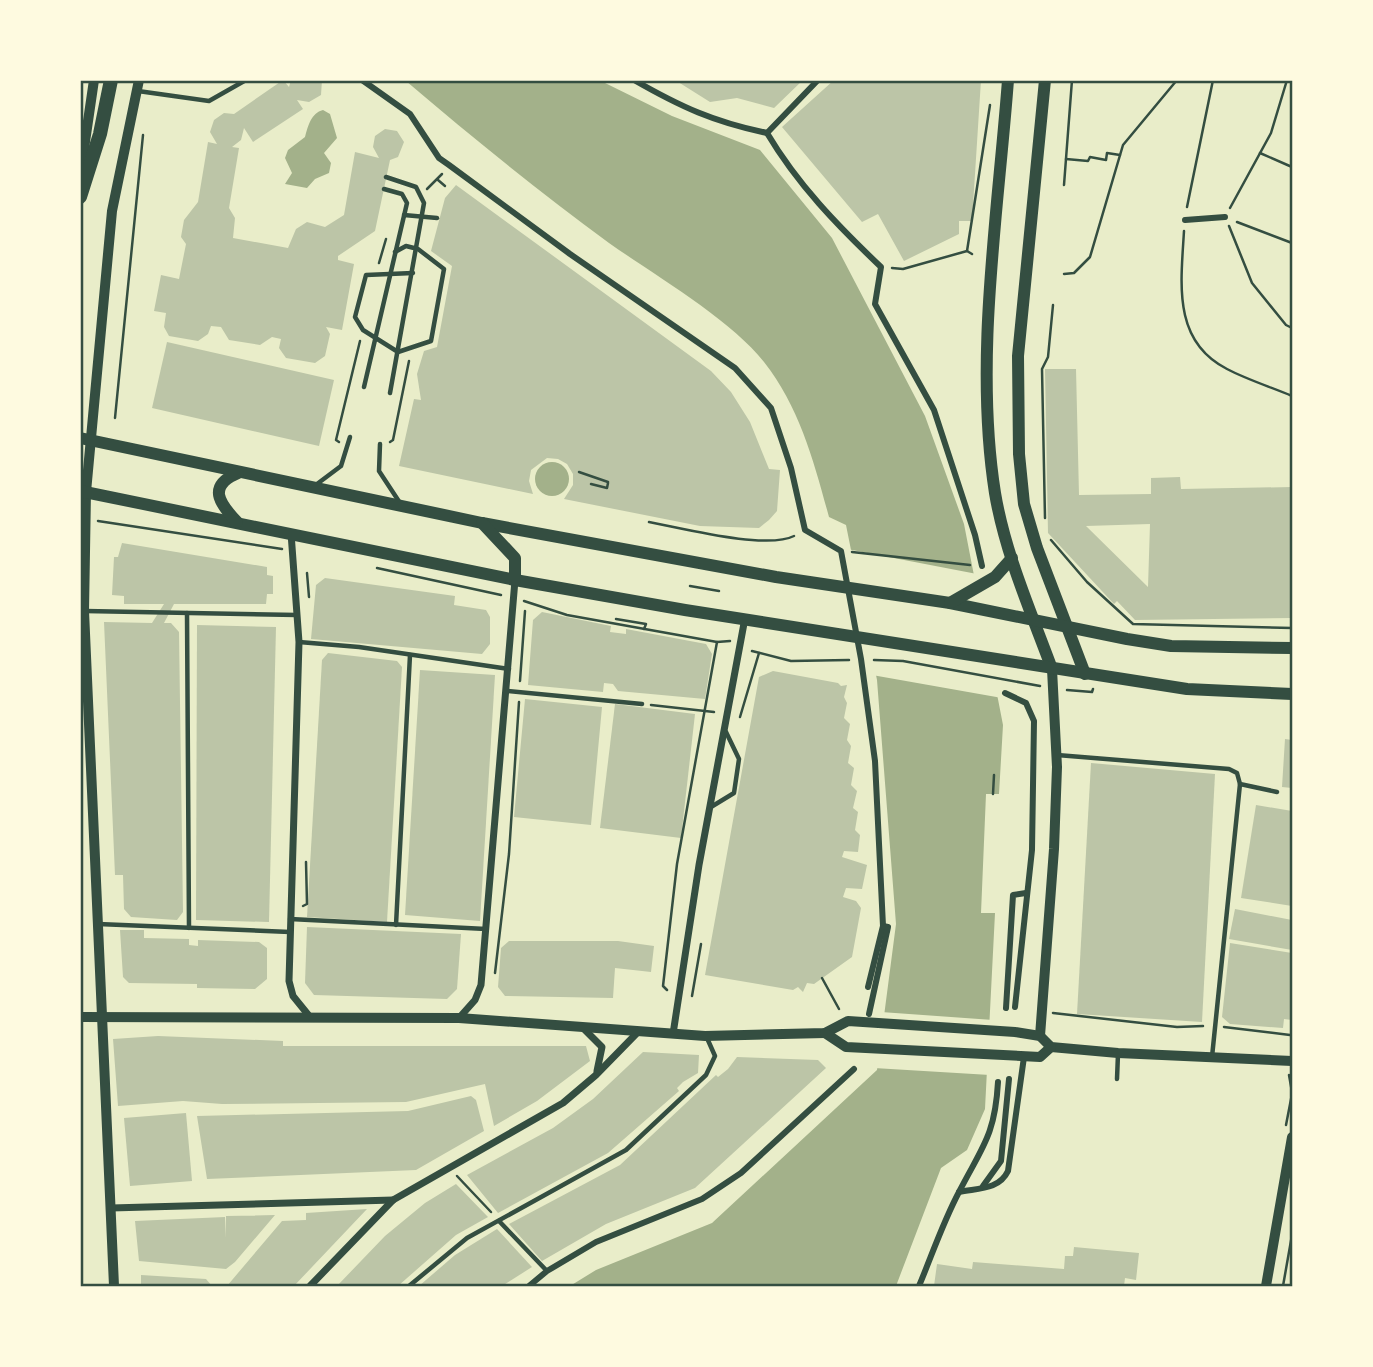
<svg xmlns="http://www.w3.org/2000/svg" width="1373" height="1367" font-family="Overpass,sans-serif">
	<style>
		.water { fill: #a3b18a }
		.pier { fill: #e9edc9 }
		.building { fill: #bcc5a7; fill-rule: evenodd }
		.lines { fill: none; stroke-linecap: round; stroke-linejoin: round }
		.path { stroke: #344e41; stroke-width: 2.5 }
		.service { stroke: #344e41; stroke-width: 4.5 }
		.pedestrian { stroke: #344e41; stroke-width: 6 }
		.minor { stroke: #344e41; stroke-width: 7 }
		.tertiary { stroke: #344e41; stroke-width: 10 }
		.secondary { stroke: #344e41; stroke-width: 10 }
		.primary { stroke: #344e41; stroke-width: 12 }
		.motorway { stroke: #344e41; stroke-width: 14 }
		.neatline { fill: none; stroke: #344e41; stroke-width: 2.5 }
	</style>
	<rect width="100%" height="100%" fill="#e9edc9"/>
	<g class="water">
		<path d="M 406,81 L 601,81 L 672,116 L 760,150 L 832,238 L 925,416 L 964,524 L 1003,725 L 999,794 L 986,794 L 981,913 L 995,913 L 985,1109 L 967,1150 L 941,1168 L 896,1286 L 570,1286 L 596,1270 L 712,1223 L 877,1070 L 896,924 L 877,680 L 846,525 L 829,517 C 814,462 800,408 764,362 C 730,319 656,276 609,243 C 539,192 472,137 406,81 Z"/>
		<path d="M 323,110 L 330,114 L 337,138 L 324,153 L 331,163 L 329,173 L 315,179 L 307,188 L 285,184 L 292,173 L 285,158 L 288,150 L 305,137 C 308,126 311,113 323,110 Z"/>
		<circle cx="552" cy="479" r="17"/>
	</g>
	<g class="pier">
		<path d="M 847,549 L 977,574 L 1002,698 L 872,675 Z"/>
		<path d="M 881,1012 L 993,1020 L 990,1075 L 874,1068 Z"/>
	</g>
	<g class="building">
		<path d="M 283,80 L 289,87 L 291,80 L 322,80 L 321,95 L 309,102 L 297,100 L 303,109 L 253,142 L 244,128 L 241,140 L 232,147 L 239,148 L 229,208 L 235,218 L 233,238 L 288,248 L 296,229 L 307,222 L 325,227 L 344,215 L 355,152 L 379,158 L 373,147 L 375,136 L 385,129 L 397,131 L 404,142 L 398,157 L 390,160 L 375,231 L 338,256 L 338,260 L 354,264 L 342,330 L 326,327 L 330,334 L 325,356 L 315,363 L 286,358 L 279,348 L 281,339 L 272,337 L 260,345 L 229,340 L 221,327 L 211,326 L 208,334 L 198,341 L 169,336 L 164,327 L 166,313 L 154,311 L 161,275 L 179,279 L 186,244 L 181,237 L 184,220 L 198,202 L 208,142 L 217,144 L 210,132 L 214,120 L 224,113 L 234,114 Z"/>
		<path d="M 675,80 L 803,80 L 774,108 L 737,98 L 710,102 Z"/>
		<path d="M 834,80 L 981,80 L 972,221 L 959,221 L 959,234 L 904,261 L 878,214 L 862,222 L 782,127 Z"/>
		<path d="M 456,185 L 711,371 L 731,392 L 750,422 L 769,469 L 780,470 L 777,511 L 769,520 L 759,528 L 700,526 L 564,499 L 573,485 L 573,474 L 567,464 L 558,459 L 547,458 L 531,470 L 529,481 L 533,494 L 399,466 L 414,399 L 421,400 L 417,374 L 424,351 L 437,347 L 452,266 L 431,251 L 445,198 Z"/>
		<path d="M 167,342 L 334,380 L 319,446 L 152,408 Z"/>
		<path d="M 1045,369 L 1076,369 L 1079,495 L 1151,494 L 1151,478 L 1180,477 L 1181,489 L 1292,487 L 1292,618 L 1135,620 L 1117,601 L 1114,604 L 1048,533 ZM 1150,524 L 1148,587 L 1086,526 Z"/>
		<path d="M 122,543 L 267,567 L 267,575 L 273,576 L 273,594 L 267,594 L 266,604 L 174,604 L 164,623 L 171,623 L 179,632 L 183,912 L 177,920 L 131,917 L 124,909 L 123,875 L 115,875 L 104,622 L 152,623 L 164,604 L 124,604 L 124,596 L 112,595 L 114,557 L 118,557 Z"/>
		<path d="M 325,578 L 455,596 L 454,605 L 486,610 L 490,617 L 490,644 L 482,654 L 311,639 L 316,585 Z"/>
		<path d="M 542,612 L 611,626 L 610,632 L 626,634 L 626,629 L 706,644 L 712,654 L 705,699 L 618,691 L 613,684 L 604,683 L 603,692 L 528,685 L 533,620 Z"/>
		<path d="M 197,625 L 276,627 L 269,922 L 196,920 Z"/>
		<path d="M 328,653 L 397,661 L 402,667 L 387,922 L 307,917 L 322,660 Z"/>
		<path d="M 420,670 L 495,675 L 480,921 L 405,915 Z"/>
		<path d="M 773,671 L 838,683 L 841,686 L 847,685 L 844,697 L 847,703 L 844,718 L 850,724 L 847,740 L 851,746 L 848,763 L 854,768 L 851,785 L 857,791 L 853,808 L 858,812 L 855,830 L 860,835 L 858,852 L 844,851 L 842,857 L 867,865 L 862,889 L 846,888 L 843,897 L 856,901 L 861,908 L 852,957 L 814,984 L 807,983 L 803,992 L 798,987 L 793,990 L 705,975 L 759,677 Z"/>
		<path d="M 525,699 L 602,707 L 591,825 L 514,817 Z"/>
		<path d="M 615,704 L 695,714 L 681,838 L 600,828 Z"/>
		<path d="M 1285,739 L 1292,740 L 1292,788 L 1282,787 Z"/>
		<path d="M 1091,763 L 1215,774 L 1202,1022 L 1077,1014 Z"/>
		<path d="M 1256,805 L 1292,811 L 1292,906 L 1241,898 Z"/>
		<path d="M 1235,909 L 1292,920 L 1292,950 L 1229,939 Z"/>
		<path d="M 307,927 L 461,934 L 457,989 L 447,999 L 314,995 L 305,983 Z"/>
		<path d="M 120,930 L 144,930 L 144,938 L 189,939 L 189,945 L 198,946 L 198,940 L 259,942 L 267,948 L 267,979 L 255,989 L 197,988 L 197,984 L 129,983 L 123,977 Z"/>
		<path d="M 509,941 L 618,941 L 654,946 L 651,972 L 615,968 L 613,998 L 505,996 L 498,987 L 501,948 Z"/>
		<path d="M 1230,943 L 1292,953 L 1292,1020 L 1284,1019 L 1283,1028 L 1230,1024 L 1222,1017 Z"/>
		<path d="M 158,1036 L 283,1041 L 283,1046 L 586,1046 L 590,1061 L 537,1101 L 494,1126 L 485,1084 L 406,1102 L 222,1104 L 183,1101 L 118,1106 L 113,1039 Z"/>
		<path d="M 643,1052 L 699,1055 L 698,1073 L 683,1082 L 677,1088 L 679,1091 L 608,1153 L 498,1213 L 467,1175 L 553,1128 L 593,1099 Z"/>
		<path d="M 737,1057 L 818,1060 L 826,1068 L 695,1188 L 606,1224 L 542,1261 L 509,1224 L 620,1165 L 716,1075 L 718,1077 L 728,1069 Z"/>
		<path d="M 471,1096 L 476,1100 L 484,1131 L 416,1170 L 207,1179 L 197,1116 L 408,1111 Z"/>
		<path d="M 186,1113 L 192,1181 L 130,1186 L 124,1118 Z"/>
		<path d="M 456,1184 L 488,1217 L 456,1235 L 398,1286 L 337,1286 L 385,1236 L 425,1203 Z"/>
		<path d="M 367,1209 L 294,1286 L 227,1286 L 282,1221 L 306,1220 L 306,1213 Z"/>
		<path d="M 275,1215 L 235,1262 L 226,1269 L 139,1261 L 135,1221 L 225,1217 L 226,1238 L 226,1216 Z"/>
		<path d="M 497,1229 L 532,1267 L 502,1286 L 419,1286 L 455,1255 Z"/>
		<path d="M 1074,1247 L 1139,1253 L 1136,1280 L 1125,1278 L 1124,1286 L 934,1286 L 937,1264 L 972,1269 L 973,1262 L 1064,1269 L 1065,1256 L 1073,1256 Z"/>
		<path d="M 141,1275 L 206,1279 L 212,1286 L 141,1286 Z"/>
	</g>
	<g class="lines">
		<g class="path">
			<path d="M 1260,153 L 1292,167"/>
			<path d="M 1066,159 L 1088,161 L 1090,157 L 1106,160 L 1107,153 L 1120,155"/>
			<path d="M 438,180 L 445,186"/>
			<path d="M 1064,185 L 1072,80"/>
			<path d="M 427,189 L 442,174"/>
			<path d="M 1187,207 L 1213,80"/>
			<path d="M 1230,208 L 1271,133 L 1287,80"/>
			<path d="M 1237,222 L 1292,243"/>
			<path d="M 1229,226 L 1252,283 L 1286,325 L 1292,328"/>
			<path d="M 1184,231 C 1181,283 1172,341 1227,369 C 1248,380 1271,387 1292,396"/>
			<path d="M 967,251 L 990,105"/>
			<path d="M 379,263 L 386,239"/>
			<path d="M 892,268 L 903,269 L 967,251 L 972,254"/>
			<path d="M 1064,274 L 1074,273 L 1090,257 L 1123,145 L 1177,80"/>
			<path d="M 115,418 L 143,135"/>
			<path d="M 339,442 L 336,440 L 360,341"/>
			<path d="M 390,442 L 393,440 L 409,361"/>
			<path d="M 579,472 L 608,482"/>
			<path d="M 591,484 L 607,488 L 608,483"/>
			<path d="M 1045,518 L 1042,369 L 1048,357 L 1053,305"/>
			<path d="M 98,521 L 282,549"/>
			<path d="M 649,522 C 682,528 766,550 794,536"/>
			<path d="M 1051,540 L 1087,582 L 1133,624 L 1292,628"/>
			<path d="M 852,552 L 970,565"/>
			<path d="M 377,568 L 501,595"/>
			<path d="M 307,573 L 309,597"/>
			<path d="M 690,586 L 719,591"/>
			<path d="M 524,601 L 567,615 L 717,642 L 730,641"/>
			<path d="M 616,619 L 646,624 L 644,629"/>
			<path d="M 752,651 L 791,661 L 849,660"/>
			<path d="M 874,660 L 903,661 L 1040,686"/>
			<path d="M 520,681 L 525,611"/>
			<path d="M 1067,690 L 1092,692 L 1093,689"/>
			<path d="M 651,705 L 714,712"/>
			<path d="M 740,717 L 759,653"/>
			<path d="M 993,794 L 994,775"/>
			<path d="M 303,906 L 307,904 L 306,862"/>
			<path d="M 495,973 L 509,854 L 519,702"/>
			<path d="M 822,978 L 839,1009"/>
			<path d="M 667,990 L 663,986 L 677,864 L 717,642"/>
			<path d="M 692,996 L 701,944"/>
			<path d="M 1053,1013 L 1177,1027 L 1203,1026"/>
			<path d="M 1224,1027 L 1290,1035"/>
			<path d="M 1289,1075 L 1292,1092"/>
			<path d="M 1286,1125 L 1292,1094"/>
			<path d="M 457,1176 L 491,1212"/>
			<path d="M 1283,1286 L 1292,1235"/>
		</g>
		<g class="service">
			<path d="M 138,91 L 209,101 L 246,80"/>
			<path d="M 386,177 L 416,187 L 424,203 L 390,393"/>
			<path d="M 404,215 L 437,218"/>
			<path d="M 395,252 L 406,246 L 418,249 L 444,269 L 431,341 L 398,352 L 363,330 L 355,317 L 366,275 L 413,273"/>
			<path d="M 364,387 L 407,203 L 402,194 L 384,189"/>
			<path d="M 380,444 L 379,471 L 400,503"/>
			<path d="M 317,484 L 341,466 L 350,437"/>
			<path d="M 85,611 L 297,615"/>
			<path d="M 187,613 L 189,928"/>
			<path d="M 299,642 L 359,647 L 509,669"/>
			<path d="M 507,691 L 642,704"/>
			<path d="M 1057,755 L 1229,769 L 1237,773 L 1240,784 L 1212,1057"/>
			<path d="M 1240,784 L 1277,792"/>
			<path d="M 711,807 L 734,793 L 739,759 L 726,732"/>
			<path d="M 290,919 L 486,929"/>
			<path d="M 98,924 L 290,932"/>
			<path d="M 396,925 L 410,655"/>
			<path d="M 1117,1079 L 1118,1054"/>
			<path d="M 499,1221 L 547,1271"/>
			<path d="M 409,1286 L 467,1238 L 626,1150 L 706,1075 L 715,1056 L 707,1038"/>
		</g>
		<g class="pedestrian">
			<path d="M 362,80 L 410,114 L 439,158 L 449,165 L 570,254 L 735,368 L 771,408 L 791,468 L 805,530 L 841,551 L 861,659 L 875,761 L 883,926 L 868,987"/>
			<path d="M 634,80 C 681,107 714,122 767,133 C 798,185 837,225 881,267 L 875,304 L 934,410 L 975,535 L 982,566"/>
			<path d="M 767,133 L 818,80"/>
			<path d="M 1185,220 L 1225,217"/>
			<path d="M 1005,693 L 1026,703 L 1034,721 L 1032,850 L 1015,1007"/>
			<path d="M 1006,1008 L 1013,895 L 1026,893"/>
			<path d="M 869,1014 L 888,927 L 883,926"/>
			<path d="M 983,1186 L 1001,1161 L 1009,1079"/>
			<path d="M 959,1192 C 978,1188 999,1190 1008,1171 L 1024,1057"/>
			<path d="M 529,1286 L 547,1271 L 596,1242 L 702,1199 L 741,1173 L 854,1069"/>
			<path d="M 919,1286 C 932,1255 943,1222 959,1192 C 982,1147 995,1136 998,1082"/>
		</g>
		<g class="minor">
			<path d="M 291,533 L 299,642 L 289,981 L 293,996 L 310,1017"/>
			<path d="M 459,1018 L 475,1000 L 481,985 L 515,580"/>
			<path d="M 584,1029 L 602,1047 L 597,1071"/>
			<path d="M 673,1034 L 699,865 L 745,618"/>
			<path d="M 111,1208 L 393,1200"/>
			<path d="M 310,1286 L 393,1200 L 563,1103 L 596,1075 L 638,1032"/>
		</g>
		<g class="tertiary">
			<path d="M 80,176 L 94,80"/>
			<path d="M 86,492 L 84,611 L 114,1286"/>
			<path d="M 1040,1036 L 1054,849 L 1057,767 L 1052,669"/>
			<path d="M 1266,1286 L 1292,1137"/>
		</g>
		<g class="secondary">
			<path d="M 86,492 L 112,211 L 139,80"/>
			<path d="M 80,1017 L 459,1018 L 705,1036 L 825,1033 L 848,1021 L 1015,1032 L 1040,1036 L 1051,1047 L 1118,1053 L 1292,1061"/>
			<path d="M 825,1033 L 846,1047 L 1040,1057 L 1051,1047"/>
		</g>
		<g class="primary">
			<path d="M 1008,80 C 998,214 974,360 995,493 C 1005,553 1031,612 1052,669"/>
			<path d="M 1045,80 L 1018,356 L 1019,454 L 1024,504 L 1037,548 L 1085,674"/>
			<path d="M 80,438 L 482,523 L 776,577 L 950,603 L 1127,639 L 1171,646 L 1292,648"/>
			<path d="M 80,491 L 515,580 L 685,610 L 1187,689 L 1292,694"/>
			<path d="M 237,522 C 219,503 207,486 238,473"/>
			<path d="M 482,523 L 515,558 L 515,580"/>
			<path d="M 950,603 L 995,577 L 1012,558"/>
		</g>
		<path class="motorway" d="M 80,197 L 100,134 L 111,80"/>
	</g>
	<rect width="1373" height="1367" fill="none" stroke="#fefae0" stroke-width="164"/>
	<rect x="82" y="82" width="1209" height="1203" class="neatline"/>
</svg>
